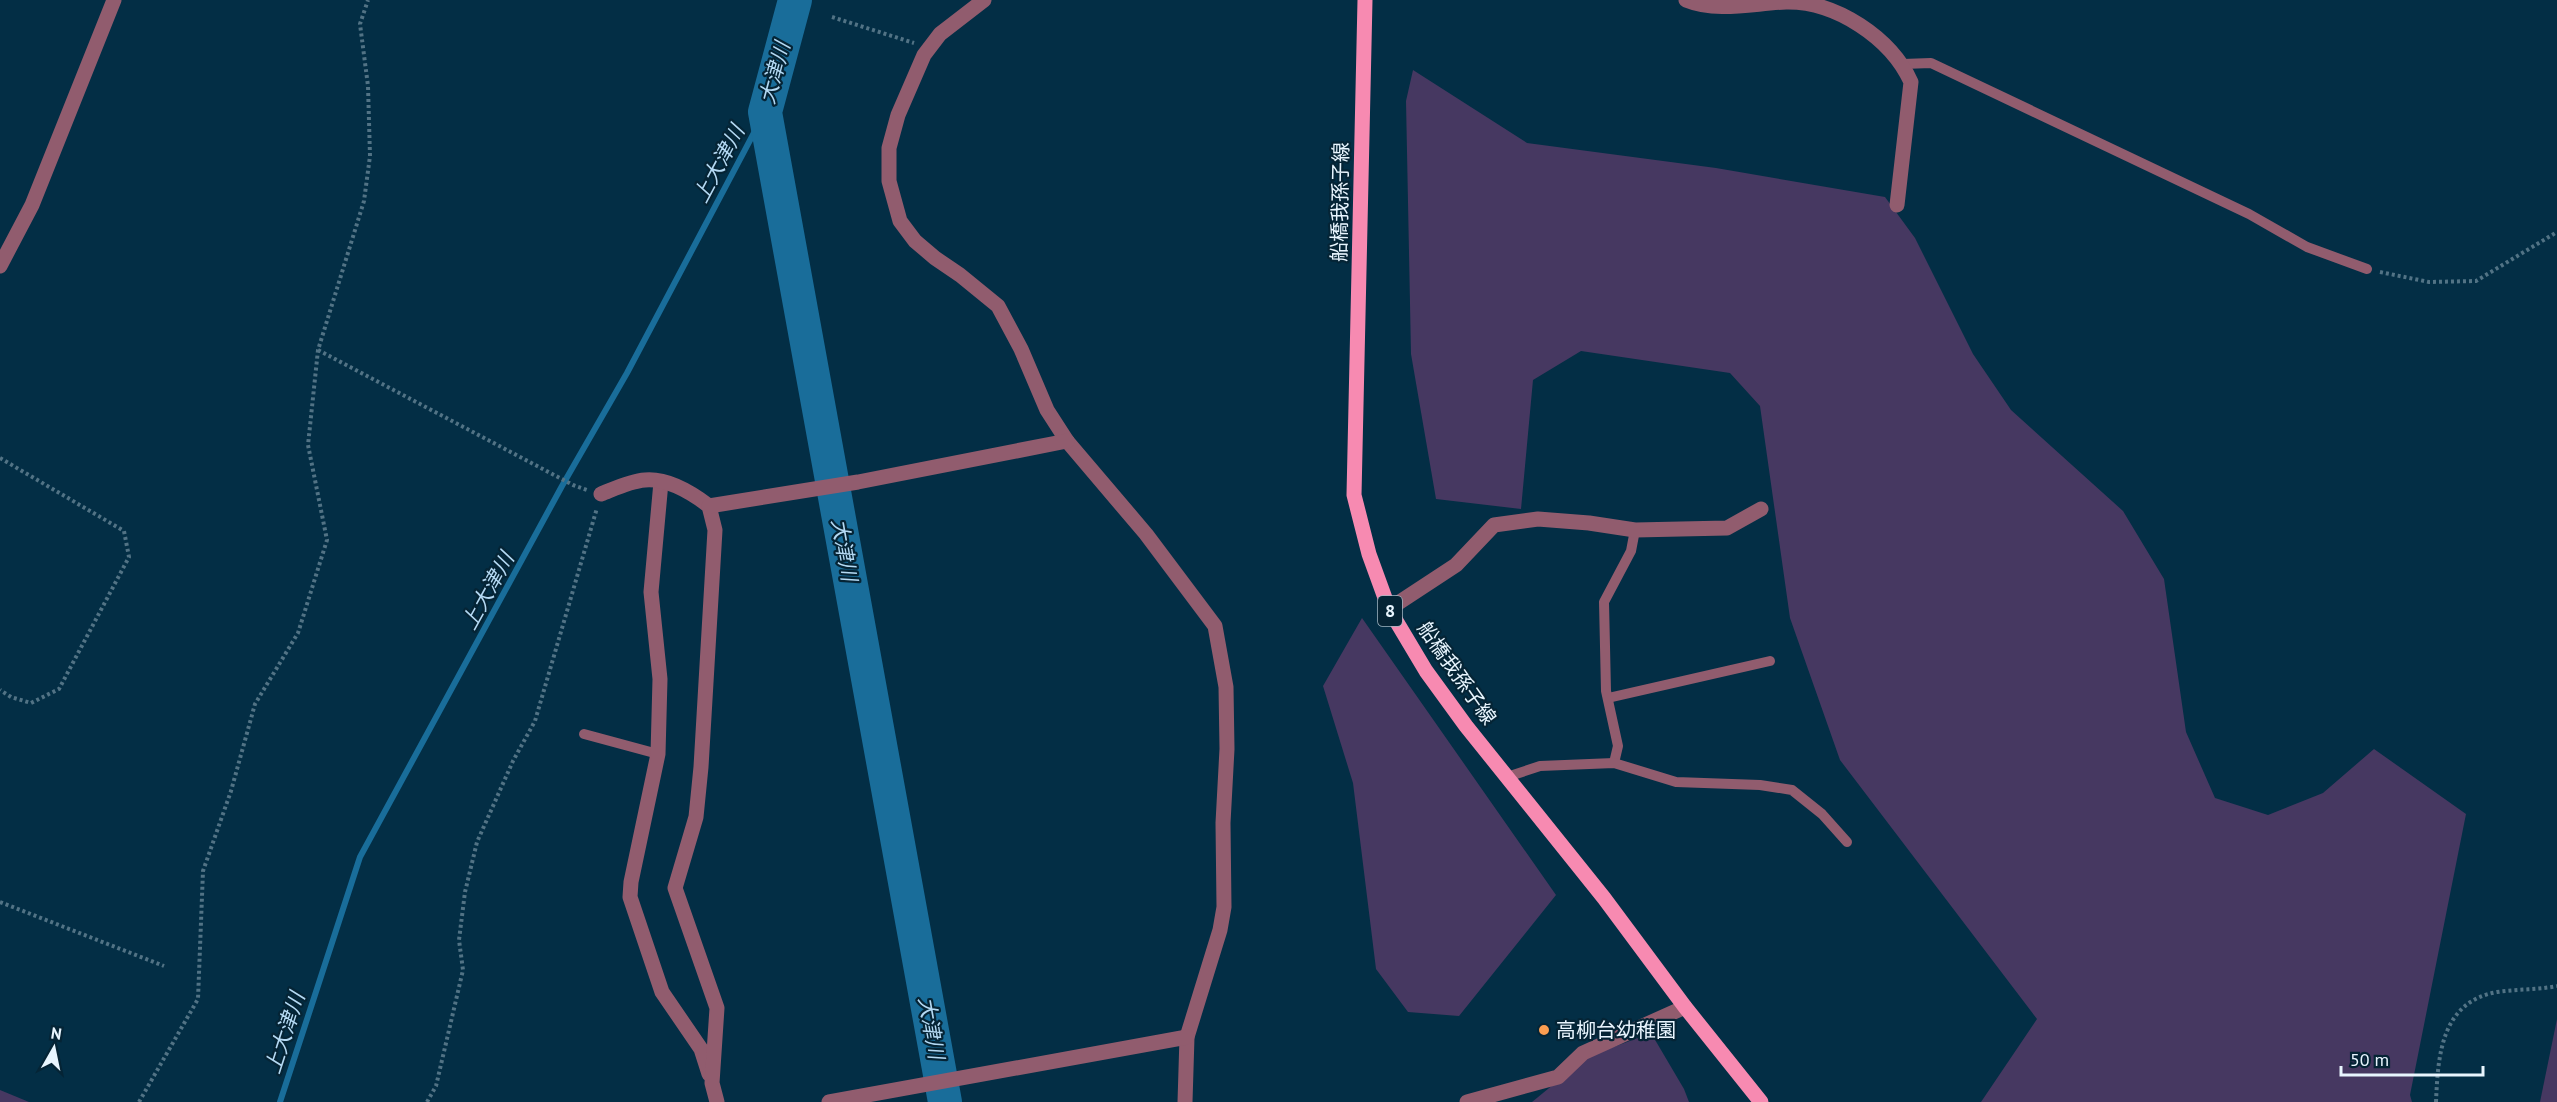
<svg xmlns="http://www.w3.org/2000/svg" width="2557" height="1102" font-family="'PT Sans','Noto Sans JP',sans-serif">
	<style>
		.green { fill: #463861 }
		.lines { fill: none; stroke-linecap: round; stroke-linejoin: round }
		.stream { stroke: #196d9a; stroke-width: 6 }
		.river { stroke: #196d9a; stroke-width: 34 }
		.path { stroke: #527385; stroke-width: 4; stroke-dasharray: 3 3; stroke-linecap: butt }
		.lane { stroke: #915c6e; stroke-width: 10 }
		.street { stroke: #915c6e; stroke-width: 15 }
		.primary { stroke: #f78ab1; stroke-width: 15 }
		.poi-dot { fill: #fb9e51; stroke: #052435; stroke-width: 2 }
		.labels { text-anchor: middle; stroke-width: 4.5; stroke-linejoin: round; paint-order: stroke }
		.shield { fill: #052435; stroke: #a4b6c2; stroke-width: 1.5 }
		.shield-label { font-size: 18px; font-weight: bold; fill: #e8f5fe }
		.street-label { font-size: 20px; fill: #e8f5fe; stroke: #052435 }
		.poi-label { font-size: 20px; fill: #e8f5fe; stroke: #052435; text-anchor: start }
		.water-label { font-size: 21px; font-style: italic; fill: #b4d9f3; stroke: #052435 }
	</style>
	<rect width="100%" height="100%" fill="#032e45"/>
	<g class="green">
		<path d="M 1413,70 L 1527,143 L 1716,168 L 1885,197 L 1915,238 L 1973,354 L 2011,410 L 2123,511 L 2164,579 L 2186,732 L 2215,798 L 2268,815 L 2323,793 L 2374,749 L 2466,814 L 2410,1095 L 2412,1102 L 1981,1102 L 2037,1019 L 1840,760 L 1790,618 L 1760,406 L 1730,373 L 1581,351 L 1533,380 L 1521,509 L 1436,499 L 1411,354 L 1406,101 Z"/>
		<path d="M 1362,618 L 1556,895 L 1459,1016 L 1408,1012 L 1376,969 L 1353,783 L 1323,686 Z"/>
		<path d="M 2557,1019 L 2557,1102 L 2540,1102 Z"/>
		<path d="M 1651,1033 L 1684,1089 L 1689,1102 L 1532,1102 L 1587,1057 Z"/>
		<path d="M 0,1090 L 29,1102 L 0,1102 Z"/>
	</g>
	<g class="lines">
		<path class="stream" d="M 280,1102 L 360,857 L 562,486 L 627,373 L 765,112"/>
		<path class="river" d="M 795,0 L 765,112 L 945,1102"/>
		<g class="path">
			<path d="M 832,17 L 914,43"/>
			<path d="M 2380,272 L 2429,282 L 2476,281 L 2557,232"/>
			<path d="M 318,350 L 573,485 L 587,490"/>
			<path d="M 0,458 L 124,531 L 129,557 L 59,689 L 31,703 L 11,697 L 0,690"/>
			<path d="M 0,902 L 164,966"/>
			<path d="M 139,1102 L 198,999 L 203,871 L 231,791 L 255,704 L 298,633 L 327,540 L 308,445 L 318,350 L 364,201 L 370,156 L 368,86 L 360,24 L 368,0"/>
			<path d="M 427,1102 L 436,1086 L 463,970 L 459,940 L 465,892 L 477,842 L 513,761 L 535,721 L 597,508"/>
			<path d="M 2436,1102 C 2438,1055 2441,1002 2497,992 C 2517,989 2537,990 2557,986"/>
		</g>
		<g class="lane">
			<path d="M 1903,64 L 1931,63 L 2249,214 L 2307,247 L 2367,269"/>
			<path d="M 1608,698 L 1770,661"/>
			<path d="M 584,734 L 658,754"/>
			<path d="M 1614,763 L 1618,746 L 1606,691 L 1604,602 L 1631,551 L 1635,530"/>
			<path d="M 1507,777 L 1540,766 L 1614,763 L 1676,782 L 1760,785 L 1792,790 L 1822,814 L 1847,842"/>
		</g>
		<g class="street">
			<path d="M 984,0 L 940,34 L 924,55 L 898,115 L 889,148 L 889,181 L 900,221 L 915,241 L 935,258 L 960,275 L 998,306 L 1021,349 L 1047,410 L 1067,441 L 1146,534 L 1215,626 L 1226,687 L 1227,749 L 1223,823 L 1224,907 L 1220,930 L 1187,1037 L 1185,1102"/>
			<path d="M 1686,0 C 1718,13 1754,3 1786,2 C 1836,1 1891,38 1911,82 L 1897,205"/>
			<path d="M 0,266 L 32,205 L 114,0"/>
			<path d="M 661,482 L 651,592 L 660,679 L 658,754 L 631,882 L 630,897 L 662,992 L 701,1049 L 709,1074"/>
			<path d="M 601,494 C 614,489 630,481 645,480 C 668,478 692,493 709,506 L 715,530 L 701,767 L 696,817 L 675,888 L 717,1008 L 712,1083 L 717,1102"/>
			<path d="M 709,506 L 858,482 L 1067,441"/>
			<path d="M 1389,609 L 1456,565 L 1494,525 L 1538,519 L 1589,523 L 1635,530 L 1727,528 L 1761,509"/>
			<path d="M 829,1102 L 1187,1037"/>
			<path d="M 1467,1102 L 1558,1077 L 1583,1053 L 1685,1007"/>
		</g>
		<path class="primary" d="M 1365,0 L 1354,495 L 1369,554 L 1389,609 L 1426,671 L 1466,726 L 1604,898 L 1685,1007 L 1761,1102"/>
	</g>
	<circle class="poi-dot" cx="1544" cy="1030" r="6"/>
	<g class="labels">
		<rect class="shield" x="1378" y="596" width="24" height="30" rx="4.5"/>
		<g class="shield-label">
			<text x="1390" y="617">8</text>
		</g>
		<g class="street-label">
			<text transform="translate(1340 202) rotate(-89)" y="7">船橋我孫子線</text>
			<text transform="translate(1457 673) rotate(55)" y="7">船橋我孫子線</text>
		</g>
		<g class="poi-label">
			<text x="1556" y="1037">高柳台幼稚園</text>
		</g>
		<g class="water-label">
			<text transform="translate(775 73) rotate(-75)" y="7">大津川</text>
			<text transform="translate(719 164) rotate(-62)" y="7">上大津川</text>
			<text transform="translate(844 550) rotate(80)" y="7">大津川</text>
			<text transform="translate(488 591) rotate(-61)" y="7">上大津川</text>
			<text transform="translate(931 1028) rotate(80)" y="7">大津川</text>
			<text transform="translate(285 1033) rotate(-72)" y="7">上大津川</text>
		</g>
	</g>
	<g transform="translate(54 1048) rotate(9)" stroke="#052435" stroke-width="4.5" paint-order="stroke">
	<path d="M0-4.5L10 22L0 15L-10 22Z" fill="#e8f5fe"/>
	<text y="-9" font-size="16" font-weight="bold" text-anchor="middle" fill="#e8f5fe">N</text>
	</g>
	<path d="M2341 1066v9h142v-9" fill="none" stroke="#e8f5fe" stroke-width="3"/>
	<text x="2350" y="1066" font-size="18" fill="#e8f5fe" stroke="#052435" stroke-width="4.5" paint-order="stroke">50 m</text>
</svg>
